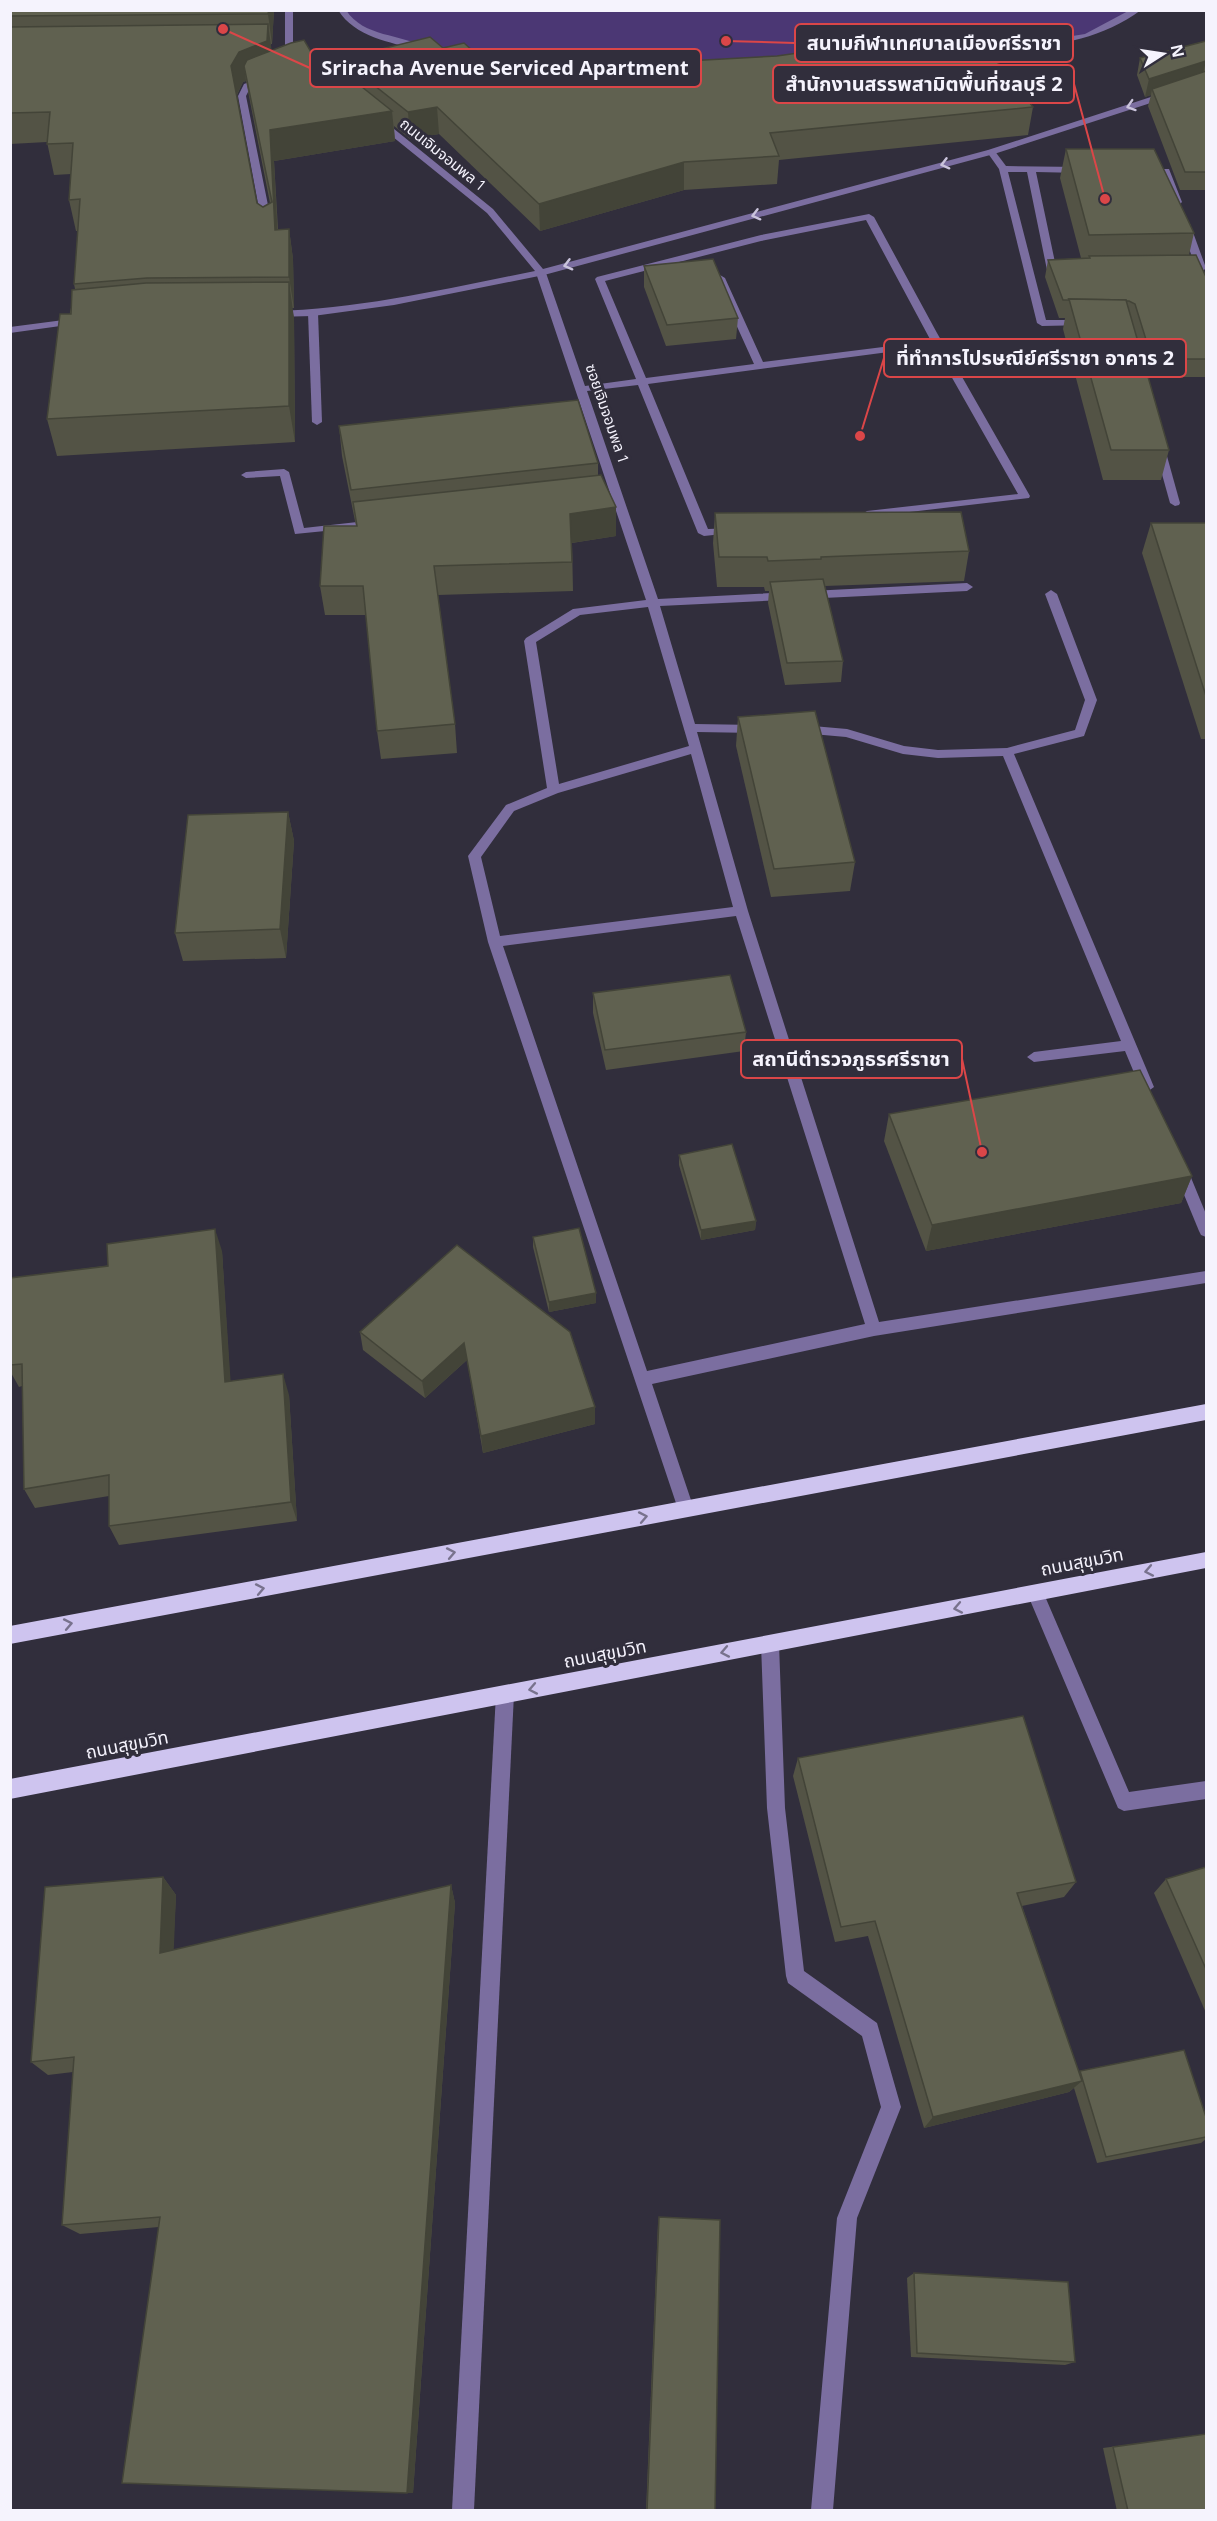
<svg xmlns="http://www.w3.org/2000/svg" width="1217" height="2521" font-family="'Open Sans','Noto Sans Thai',sans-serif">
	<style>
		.green { fill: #4b3774 }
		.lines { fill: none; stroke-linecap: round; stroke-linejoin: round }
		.service { fill: #7b6ea0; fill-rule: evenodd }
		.minor { fill: #7b6ea0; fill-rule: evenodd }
		.trunk { fill: #cec4ef; fill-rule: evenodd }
		.wall { fill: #535345; fill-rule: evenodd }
		.shaded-wall { fill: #434438 }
		.building { fill: #606150; stroke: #434438; stroke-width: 1.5 }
		.oneway { stroke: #cac4dc }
		.oneway2 { stroke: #78728d }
		.labels { text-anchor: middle; stroke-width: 6; stroke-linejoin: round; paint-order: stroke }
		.far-street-label { font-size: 15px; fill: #f5f3fd; stroke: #312e3c }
		.street-label { font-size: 18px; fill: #f5f3fd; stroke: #312e3c }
		.leader { fill: none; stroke: #db4648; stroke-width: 2 }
		.callout-dot { fill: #db4648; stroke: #312e3c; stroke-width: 2 }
		.callout { fill: #312e3c; stroke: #db4648; stroke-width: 2 }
		.callout-label { font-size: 20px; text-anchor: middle; font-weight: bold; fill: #f5f3fd }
	</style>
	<rect width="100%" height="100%" fill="#312e3c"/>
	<path class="green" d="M 342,11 L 1137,11 L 1087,36 L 1035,45 L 566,72 L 437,52 L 375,36 Z"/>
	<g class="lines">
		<g class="service">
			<path d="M 338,10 L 346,10 C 364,38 401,33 425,48 L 418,50 C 390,42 355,37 338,10 Z"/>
			<path d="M 1130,10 L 1141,10 C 1090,48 1027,48 967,53 L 963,50 L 967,47 L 1035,42 L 1085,34 Z"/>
			<path d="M 462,53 L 566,69 L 632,69 L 636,72 L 632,75 L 566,75 L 459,58 L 459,54 Z"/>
			<path d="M 265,76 L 268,77 L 268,81 L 250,88 L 246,96 L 272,225 L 267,228 L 262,225 L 238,96 L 244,84 Z"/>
			<path d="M 988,150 L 994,150 L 1006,166 L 1081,167 L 1086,170 L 1081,173 L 1036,172 L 1056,267 L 1066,270 C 1062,274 1051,274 1047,270 L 1027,172 L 1008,172 L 1046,320 L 1085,320 L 1088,321 L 1088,325 L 1042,326 L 1037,323 L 999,169 L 987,152 Z"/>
			<path d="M 1141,169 L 1169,169 L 1182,202 L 1180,204 L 1172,202 L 1162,174 L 1144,174 L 1139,171 Z"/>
			<path d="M 869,214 L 874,217 L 937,333 L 1030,496 L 1029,498 L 867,517 L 862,514 L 867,511 L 1018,494 L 934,346 L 648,384 L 708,529 L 736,528 L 736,532 L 732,533 L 704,536 L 698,533 L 638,385 L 587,391 L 658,599 L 967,583 L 973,587 L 967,591 L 660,606 L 695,724 L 756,725 L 762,729 L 756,733 L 697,732 L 748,911 L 879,1322 L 1206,1271 L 1206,1283 L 874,1336 L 652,1384 L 694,1509 L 692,1514 L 686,1516 L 680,1514 L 678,1509 L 488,942 L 468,856 L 506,805 L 547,788 L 524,641 L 526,638 L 573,609 L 646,600 L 536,273 L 541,270 L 546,273 L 585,386 L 636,379 L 595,279 L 597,277 L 761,235 ZM 866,220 L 931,341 L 763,362 L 725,278 L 720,275 L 715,278 L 754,364 L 646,378 L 605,281 L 761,241 ZM 648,607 L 689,746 L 559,784 L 536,642 L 580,615 ZM 691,754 L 733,907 L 500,936 L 481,857 L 514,811 L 558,793 ZM 736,916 L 865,1324 L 647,1371 L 503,946 Z"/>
			<path d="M 1185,221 L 1190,224 L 1206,268 L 1204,270 L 1190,271 L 1185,268 L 1195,265 L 1180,224 Z"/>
			<path d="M 313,310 L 318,313 L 322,422 L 317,425 L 312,422 L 308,313 Z"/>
			<path d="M 1160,446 L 1165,449 L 1180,503 L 1179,505 L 1175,506 L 1170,503 L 1155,449 Z"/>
			<path d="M 284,469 L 289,472 L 304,528 L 375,520 L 380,523 L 375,526 L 295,534 L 280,476 L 246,478 L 241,475 L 246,472 Z"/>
			<path d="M 1051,590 L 1057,594 L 1097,700 L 1084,736 L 1014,754 L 1154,1087 L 1147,1092 L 1140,1087 L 1125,1051 L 1034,1062 L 1027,1057 L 1034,1052 L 1121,1041 L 1003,756 L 938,758 L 903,754 L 846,737 L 801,733 L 795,729 L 801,725 L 847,729 L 904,746 L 938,750 L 1007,748 L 1075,730 L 1085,700 L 1045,594 Z"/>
			<path d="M 1180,1162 L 1185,1164 L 1187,1168 L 1206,1214 L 1206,1237 L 1201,1235 L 1199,1231 L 1173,1168 L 1175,1164 Z"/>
			<path d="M 1035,1585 L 1041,1587 L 1129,1792 L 1206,1781 L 1206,1799 L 1124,1811 L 1118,1808 L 1027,1593 L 1029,1587 Z"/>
			<path d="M 505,1686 L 511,1688 L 514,1694 L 474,2510 L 452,2510 L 496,1694 L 499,1688 Z"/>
		</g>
		<g class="minor">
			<path d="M 285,10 L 293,10 L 293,47 L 304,55 L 304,59 L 298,59 L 285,48 Z"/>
			<path d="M 1206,79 L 1206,85 L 994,154 L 544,275 L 394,305 L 313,316 L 273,317 L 268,314 L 273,311 C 362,309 448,288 535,271 L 487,213 L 377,124 L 377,120 L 383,120 L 493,209 L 543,269 L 988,150 Z"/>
			<path d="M 79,318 L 82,319 L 82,323 L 10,333 L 10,327 Z"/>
			<path d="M 770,1636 L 776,1638 L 779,1644 L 785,1808 L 804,1971 L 877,2023 L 901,2107 L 857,2218 L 833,2510 L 811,2510 L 837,2218 L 881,2107 L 862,2036 L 788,1983 L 786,1976 L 767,1808 L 761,1644 L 764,1638 Z"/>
		</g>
		<g class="trunk">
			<path d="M 1206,1404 L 1206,1420 L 10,1644 L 10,1626 Z"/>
			<path d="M 1206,1552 L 1206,1568 L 10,1799 L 10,1779 Z"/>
		</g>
	</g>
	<g class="wall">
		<path d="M 10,10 L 274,10 L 272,44 L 271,44 L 271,50 L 317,62 L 343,72 L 341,59 L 443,48 L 510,84 L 614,75 L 614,65 L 860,53 L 1033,107 L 1028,135 L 779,160 L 777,184 L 684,190 L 540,231 L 439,134 L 410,139 L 394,126 L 395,141 L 274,161 L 278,229 L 289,229 L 293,259 L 294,308 L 292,308 L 294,318 L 295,442 L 57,456 L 47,419 L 75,289 L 74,284 L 78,231 L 76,231 L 69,200 L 71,174 L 54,175 L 47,142 L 10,144 ZM 246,81 L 270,203 L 263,207 L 257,203 L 237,95 L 243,82 Z"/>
		<path d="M 1206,41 L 1206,190 L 1180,190 L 1148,106 L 1151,95 L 1145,97 L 1137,75 L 1140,58 Z"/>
		<path d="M 1066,149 L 1194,233 L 1189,255 L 1206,277 L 1206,377 L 1148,377 L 1169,450 L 1161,480 L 1103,480 L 1063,329 L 1065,318 L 1059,318 L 1045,277 L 1048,260 L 1081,258 L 1060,178 Z"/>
		<path d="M 644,266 L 738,318 L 736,339 L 666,346 L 644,287 Z"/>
		<path d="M 339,426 L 598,463 L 598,475 L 616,536 L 572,543 L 573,591 L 438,595 L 455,724 L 457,753 L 381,759 L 377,731 L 366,615 L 325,615 L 320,586 L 356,526 L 342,456 Z"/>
		<path d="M 715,513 L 969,551 L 964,581 L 825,586 L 843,661 L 841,682 L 785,685 L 768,603 L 769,591 L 765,591 L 764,587 L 717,587 L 713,543 Z"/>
		<path d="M 1151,523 L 1206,523 L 1206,739 L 1201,739 L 1142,553 Z"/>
		<path d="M 738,717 L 855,862 L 850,891 L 771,897 L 736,746 Z"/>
		<path d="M 288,812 L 294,841 L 286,958 L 183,961 L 175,933 Z"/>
		<path d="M 593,993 L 746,1032 L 744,1051 L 606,1070 L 593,1013 Z"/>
		<path d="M 889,1114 L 1192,1176 L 1181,1203 L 926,1251 L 884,1141 Z"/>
		<path d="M 679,1155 L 756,1221 L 755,1230 L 701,1240 L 679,1165 Z"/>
		<path d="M 533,1237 L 596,1303 L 549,1312 L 533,1247 Z"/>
		<path d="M 457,1245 L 595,1407 L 595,1424 L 483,1453 L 467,1360 L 425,1398 L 363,1350 L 360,1332 Z"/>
		<path d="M 222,1251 L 230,1381 L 289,1395 L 297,1521 L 119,1545 L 109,1526 L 109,1496 L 35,1508 L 24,1489 L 22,1386 L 19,1387 L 10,1371 L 10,1278 Z"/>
		<path d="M 798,1758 L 1076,1882 L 1064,1897 L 1022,1906 L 1079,2072 L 1080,2071 L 1206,2117 L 1206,2139 L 1201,2143 L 1097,2163 L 1074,2088 L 1069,2092 L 924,2128 L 868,1936 L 835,1942 L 793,1776 Z"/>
		<path d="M 1206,1867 L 1206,2013 L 1154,1893 L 1166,1879 Z"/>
		<path d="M 163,1877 L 176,1895 L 173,1950 L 451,1885 L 455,1903 L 413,2493 L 122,2483 L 159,2227 L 80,2234 L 62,2225 L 73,2072 L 48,2075 L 31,2062 Z"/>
		<path d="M 659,2217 L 715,2511 L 646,2511 L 658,2223 Z"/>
		<path d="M 914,2273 L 1075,2362 L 1065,2365 L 911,2357 L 907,2278 Z"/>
		<path d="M 1206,2434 L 1206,2511 L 1117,2511 L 1103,2448 Z"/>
	</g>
	<g class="shaded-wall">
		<path d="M 269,10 L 274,10 L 272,44 L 268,14 Z"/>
		<path d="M 268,24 L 272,53 L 244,66 L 246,81 L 243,82 L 236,96 L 231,66 L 239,52 Z"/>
		<path d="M 1206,61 L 1202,78 L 1152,89 L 1151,95 L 1145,97 L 1149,79 Z"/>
		<path d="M 437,107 L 439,134 L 410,139 L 408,112 Z"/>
		<path d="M 392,111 L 395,141 L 274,161 L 279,260 L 275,230 L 270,130 Z"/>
		<path d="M 684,162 L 684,190 L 540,231 L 539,204 Z"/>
		<path d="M 289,229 L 293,259 L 294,308 L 289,277 Z"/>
		<path d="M 289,282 L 294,318 L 295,442 L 289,406 Z"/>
		<path d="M 616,507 L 616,536 L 571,543 L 570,514 Z"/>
		<path d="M 288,812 L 294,841 L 286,958 L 280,929 Z"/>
		<path d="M 1192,1176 L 1181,1203 L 926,1251 L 932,1225 Z"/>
		<path d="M 756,1221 L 755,1230 L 701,1240 L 701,1230 Z"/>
		<path d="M 215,1229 L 222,1251 L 232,1402 L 225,1382 Z"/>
		<path d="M 596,1293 L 596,1303 L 549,1312 L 549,1302 Z"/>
		<path d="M 464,1343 L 467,1360 L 425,1398 L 422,1381 Z"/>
		<path d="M 283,1374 L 289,1395 L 297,1521 L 291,1502 Z"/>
		<path d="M 595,1407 L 595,1424 L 483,1453 L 481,1436 Z"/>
		<path d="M 163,1877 L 176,1895 L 173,1969 L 160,1953 Z"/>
		<path d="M 451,1885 L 455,1903 L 413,2493 L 407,2493 Z"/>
		<path d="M 1082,2081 L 1069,2092 L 924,2128 L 933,2117 Z"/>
	</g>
	<g class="building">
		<path d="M 10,10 L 269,10 L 268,14 L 10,16 Z"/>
		<path d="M 268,24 L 267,41 L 239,52 L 231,66 L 257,203 L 263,207 L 272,202 L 244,66 L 247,60 L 291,43 L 304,40 L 317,62 L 327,59 L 392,111 L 270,130 L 275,230 L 289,229 L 289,277 L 147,278 L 74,284 L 80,199 L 69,200 L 73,143 L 47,144 L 50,112 L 10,113 L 10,27 Z"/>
		<path d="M 430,37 L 443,48 L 464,43 L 510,84 L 617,75 L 614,65 L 777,56 L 854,45 L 860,53 L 979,39 L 1033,107 L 770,133 L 779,156 L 684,162 L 539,204 L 437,107 L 408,112 L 341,59 Z"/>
		<path d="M 1206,41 L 1206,61 L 1149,79 L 1140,58 Z"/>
		<path d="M 1206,71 L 1206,172 L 1185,172 L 1152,89 Z"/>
		<path d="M 1066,149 L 1154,149 L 1194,233 L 1089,235 Z"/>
		<path d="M 1196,255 L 1206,277 L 1206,359 L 1152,359 L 1135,304 L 1129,301 L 1127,301 L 1126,300 L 1069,299 L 1070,300 L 1063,300 L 1048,260 L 1090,258 L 1089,256 Z"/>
		<path d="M 713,259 L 738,318 L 667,325 L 644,266 Z"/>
		<path d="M 289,282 L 289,406 L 47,419 L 60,314 L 71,314 L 72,290 L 146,283 Z"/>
		<path d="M 1069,299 L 1126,300 L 1169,450 L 1111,450 Z"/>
		<path d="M 578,400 L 598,463 L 351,490 L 339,426 Z"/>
		<path d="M 601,475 L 616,507 L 570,514 L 572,562 L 434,566 L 455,724 L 377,731 L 363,586 L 320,586 L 324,526 L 357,526 L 353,502 Z"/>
		<path d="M 961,512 L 969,551 L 821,557 L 821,559 L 768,561 L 767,557 L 719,557 L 715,513 Z"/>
		<path d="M 1151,523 L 1206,523 L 1206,696 Z"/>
		<path d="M 823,579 L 843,661 L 787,663 L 770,582 Z"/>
		<path d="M 815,711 L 855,862 L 774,869 L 738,717 Z"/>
		<path d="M 288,812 L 280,929 L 175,933 L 188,815 Z"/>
		<path d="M 730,975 L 746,1032 L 605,1050 L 593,993 Z"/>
		<path d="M 1140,1070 L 1192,1176 L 932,1225 L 889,1114 Z"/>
		<path d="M 732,1144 L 756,1221 L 701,1230 L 679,1155 Z"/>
		<path d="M 579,1228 L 596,1293 L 549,1302 L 533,1237 Z"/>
		<path d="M 215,1229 L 225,1382 L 283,1374 L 291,1502 L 109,1526 L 109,1475 L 24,1489 L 22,1364 L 10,1365 L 10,1278 L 108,1266 L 107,1244 Z"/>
		<path d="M 457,1245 L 570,1332 L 595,1407 L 481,1436 L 464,1343 L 422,1381 L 360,1332 Z"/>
		<path d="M 1023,1716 L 1076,1882 L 1017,1893 L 1082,2081 L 933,2117 L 875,1921 L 841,1927 L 798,1758 Z"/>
		<path d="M 1206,1867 L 1206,1969 L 1166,1879 Z"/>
		<path d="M 163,1877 L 160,1953 L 451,1885 L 407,2493 L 122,2483 L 160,2217 L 62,2225 L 74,2057 L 31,2062 L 45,1887 Z"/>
		<path d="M 1184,2050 L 1206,2117 L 1206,2137 L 1106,2157 L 1080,2071 Z"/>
		<path d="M 659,2217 L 720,2220 L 715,2511 L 647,2511 Z"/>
		<path d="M 914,2273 L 1068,2282 L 1075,2362 L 917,2353 Z"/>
		<path d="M 1206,2434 L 1206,2511 L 1128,2511 L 1113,2447 Z"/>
	</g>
	<defs><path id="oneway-chevron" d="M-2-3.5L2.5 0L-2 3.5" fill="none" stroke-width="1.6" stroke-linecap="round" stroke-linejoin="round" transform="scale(1.5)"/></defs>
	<g class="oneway">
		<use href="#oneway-chevron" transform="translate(1131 106) rotate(162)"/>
		<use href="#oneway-chevron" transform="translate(945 164) rotate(165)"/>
		<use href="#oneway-chevron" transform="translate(756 215) rotate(165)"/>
		<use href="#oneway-chevron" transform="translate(568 265) rotate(165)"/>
	</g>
	<g class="oneway2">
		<use href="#oneway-chevron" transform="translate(643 1517) rotate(-11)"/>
		<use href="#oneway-chevron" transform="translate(451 1553) rotate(-11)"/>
		<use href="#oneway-chevron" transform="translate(1149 1571) rotate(169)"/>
		<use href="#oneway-chevron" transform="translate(260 1589) rotate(-11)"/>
		<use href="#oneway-chevron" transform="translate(958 1608) rotate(169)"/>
		<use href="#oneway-chevron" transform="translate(68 1624) rotate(-11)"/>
		<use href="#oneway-chevron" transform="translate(725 1652) rotate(169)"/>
		<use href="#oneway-chevron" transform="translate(533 1689) rotate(169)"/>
	</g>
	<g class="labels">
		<g class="far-street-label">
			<text transform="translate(443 155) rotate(39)" y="5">ถนนเจิมจอมพล 1</text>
			<text transform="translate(607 414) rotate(71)" y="5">ซอยเจิมจอมพล 1</text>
		</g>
		<g class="street-label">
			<text transform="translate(1082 1562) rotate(-11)" y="6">ถนนสุขุมวิท</text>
			<text transform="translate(605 1654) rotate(-11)" y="6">ถนนสุขุมวิท</text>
			<text transform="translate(127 1745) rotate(-11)" y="6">ถนนสุขุมวิท</text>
		</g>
	</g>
	<path class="leader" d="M726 41L795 43M223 29L310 68M1105 199L1074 84M860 436L884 358M982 1152L962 1059"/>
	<g class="callout-dot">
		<circle cx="726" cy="41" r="6"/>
		<circle cx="223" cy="29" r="6"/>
		<circle cx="1105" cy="199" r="6"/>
		<circle cx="860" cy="436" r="6"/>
		<circle cx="982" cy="1152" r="6"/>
	</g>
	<g class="callout">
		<rect x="795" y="24" width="278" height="38" rx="6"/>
		<rect x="310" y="49" width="391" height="38" rx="6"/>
		<rect x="773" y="65" width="301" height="38" rx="6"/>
		<rect x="884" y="339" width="302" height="38" rx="6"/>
		<rect x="741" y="1040" width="221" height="38" rx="6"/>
	</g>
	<g class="callout-label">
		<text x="934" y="50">สนามกีฬาเทศบาลเมืองศรีราชา</text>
		<text x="505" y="75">Sriracha Avenue Serviced Apartment</text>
		<text x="924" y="91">สำนักงานสรรพสามิตพื้นที่ชลบุรี 2</text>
		<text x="1035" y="365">ที่ทำการไปรษณีย์ศรีราชา อาคาร 2</text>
		<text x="851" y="1066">สถานีตำรวจภูธรศรีราชา</text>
	</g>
	<rect width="1217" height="2521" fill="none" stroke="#f5f3fd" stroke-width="24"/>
	<g transform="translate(1163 54) rotate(78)" stroke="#312e3c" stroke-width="4.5" paint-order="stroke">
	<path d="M0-4.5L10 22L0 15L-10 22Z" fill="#f5f3fd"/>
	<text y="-9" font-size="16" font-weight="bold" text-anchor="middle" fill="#f5f3fd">N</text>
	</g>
</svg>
